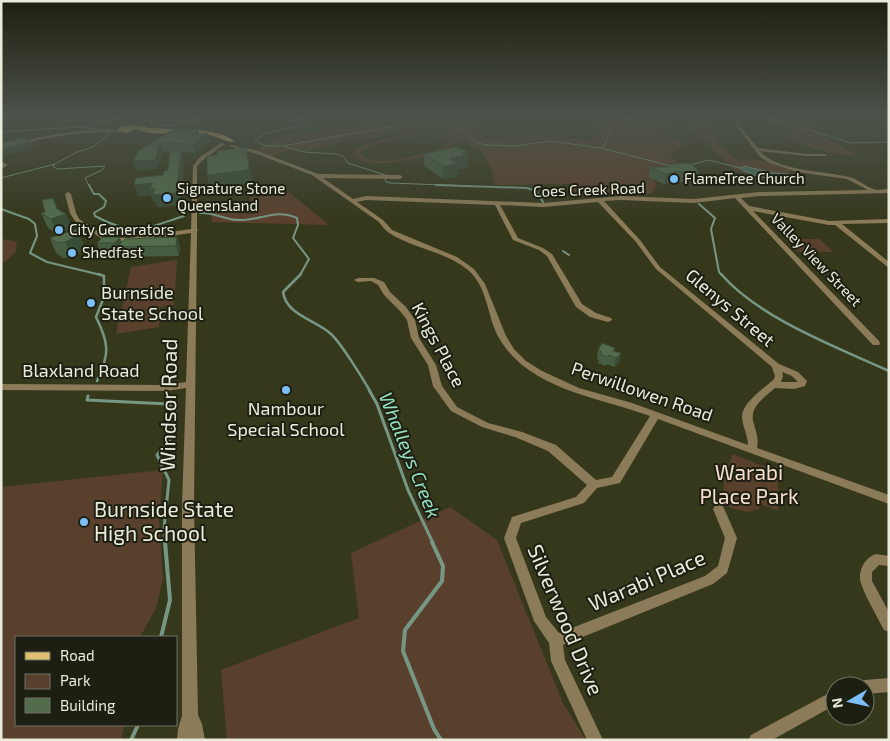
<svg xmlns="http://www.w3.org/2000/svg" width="890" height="741" font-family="'Exo 2',sans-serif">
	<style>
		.green { fill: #59402c; fill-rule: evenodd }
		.water { fill: #44725f; stroke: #769784 }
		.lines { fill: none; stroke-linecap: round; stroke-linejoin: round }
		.stream-far4 { stroke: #769784; stroke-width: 1 }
		.stream-far3 { stroke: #769784; stroke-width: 2 }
		.stream-far2 { stroke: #769784; stroke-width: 2.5 }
		.stream-far1 { stroke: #769784; stroke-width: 3 }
		.stream { stroke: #769784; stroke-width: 4 }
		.minor { fill: #8b7b58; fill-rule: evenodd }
		.major { fill: #e0bf73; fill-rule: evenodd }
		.wall { fill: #475d41 }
		.shaded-wall { fill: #394c35 }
		.building { fill: #526c4c; stroke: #394c35 }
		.poi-dot { fill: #7bbef8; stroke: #1d1f12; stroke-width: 2 }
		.labels { text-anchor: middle; stroke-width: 4; stroke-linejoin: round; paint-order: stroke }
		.far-poi-label { font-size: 15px; fill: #eaecdb; stroke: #1d1f12; text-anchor: start }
		.far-street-label { font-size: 15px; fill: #eaecdb; stroke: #1d1f12 }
		.poi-label { font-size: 18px; fill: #eaecdb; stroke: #1d1f12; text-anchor: start }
		.street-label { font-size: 18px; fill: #eaecdb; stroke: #1d1f12 }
		.water-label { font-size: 19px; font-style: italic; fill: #95e2c1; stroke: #1d1f12 }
		.near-street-label { font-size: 21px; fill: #eaecdb; stroke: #1d1f12 }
		.near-park-label { font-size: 21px; fill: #f6decc; stroke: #1d1f12 }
		.near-poi-label { font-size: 21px; fill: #eaecdb; stroke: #1d1f12; text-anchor: start }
	</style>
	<rect width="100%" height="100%" fill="#36381c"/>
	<g class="green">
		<path d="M 601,117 L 671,118 L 662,122 L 668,128 L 662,132 C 670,140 681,139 688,147 L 675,150 L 670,155 L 678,162 L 681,172 L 646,171 L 652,177 L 657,186 L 651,194 L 614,192 L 579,197 L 569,184 L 495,185 L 492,170 L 480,150 C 470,147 464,142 454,138 L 456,143 L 450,149 C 430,155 367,175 352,154 C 356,142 409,134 423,133 C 431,133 439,134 447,135 L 446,131 L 431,128 L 404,129 L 370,139 L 349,139 L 312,150 L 291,150 L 272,156 L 259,151 C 273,129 334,131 357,128 C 385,124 413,117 441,118 C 452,118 464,122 475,124 L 480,132 L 482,137 L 486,140 C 496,137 506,138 517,137 C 532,134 543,129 559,133 L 558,136 L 589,142 L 599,124 L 606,121 L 606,119 ZM 431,135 L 445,139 L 449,143 L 442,148 C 423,153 376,170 360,154 L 361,151 C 372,142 416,136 431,135 Z"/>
		<path d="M 680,117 C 711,117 703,124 720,145 C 724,150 730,153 734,159 L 761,160 L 790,170 L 791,179 L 775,180 L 735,171 Z"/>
		<path d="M 722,117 L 794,117 L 858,156 L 829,153 L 823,149 L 812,149 L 811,147 L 789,141 L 783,137 L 794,131 L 769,122 L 745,119 L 742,119 L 745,122 L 729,121 Z"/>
		<path d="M 289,192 L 329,225 L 212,222 L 212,212 L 254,214 L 250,198 L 274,195 L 282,196 Z"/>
		<path d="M 1,239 L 15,241 L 17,245 L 15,253 L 1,265 Z"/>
		<path d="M 785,239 L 819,239 L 834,252 L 798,252 Z"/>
		<path d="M 177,260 L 174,305 L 121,313 L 131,267 Z"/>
		<path d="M 160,308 L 159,327 L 116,334 L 120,314 Z"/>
		<path d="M 732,454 L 778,472 L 778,511 L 761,504 L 759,509 L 747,512 L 725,506 C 724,494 722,480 726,469 C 729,462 731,463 732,454 Z"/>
		<path d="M 163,470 L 159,521 L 163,579 L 156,608 L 140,637 L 16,637 L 16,725 L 124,725 L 121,740 L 1,740 L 1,487 Z"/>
		<path d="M 450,507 L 497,540 L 563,703 L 586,740 L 227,740 L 221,670 L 359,618 L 351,553 Z"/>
	</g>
	<path class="water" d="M 744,166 L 773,173 L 788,174 L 790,176 C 776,180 752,178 740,168 Z"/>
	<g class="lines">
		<g class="stream-far4">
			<path d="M 146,117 L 152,122 L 151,126 C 170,127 188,122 206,117"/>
			<path d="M 287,117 L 301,119 L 305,125 L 265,133 L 255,141 L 265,146 L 283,146 L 406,124 L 431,123 L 461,128 L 475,142 L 486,145 L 514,146 L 552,141 L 599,148 L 604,146 L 613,127 L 630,117"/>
			<path d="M 768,117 L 851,143 L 889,142"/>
			<path d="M 1,132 L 78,127 L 130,117"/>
			<path d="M 285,147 L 305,152 L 336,154 L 344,157 L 348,163 L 385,175"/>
			<path d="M 601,148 L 671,166"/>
			<path d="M 55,164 L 53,166 L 57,169 L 105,166 L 102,170 L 85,178 L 89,186"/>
			<path d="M 689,165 L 709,160 L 740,168"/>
			<path d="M 1,178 L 55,164 L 77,152 L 93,147 L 107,136 L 107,133 L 98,129 L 78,127"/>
			<path d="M 385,179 L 386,182 L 390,183 L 470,186"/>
		</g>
		<g class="stream-far3">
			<path d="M 89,185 L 94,194 L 99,194 L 106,201 L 104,207 L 94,213 L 95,216 C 135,237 143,229 184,216"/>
			<path d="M 436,185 L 527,188 L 536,191 L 543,202"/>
			<path d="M 699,204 L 715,218 L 711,229 L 719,272 L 722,275"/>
			<path d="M 1,209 L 29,219 L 35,224 L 37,236 L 30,253 L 47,262 L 101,275"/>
			<path d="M 200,213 C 214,212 225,220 239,220 C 260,221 276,208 297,218 L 298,225 L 293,238 L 309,259 L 300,275"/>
			<path d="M 563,251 L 569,255"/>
		</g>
		<g class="stream-far2">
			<path d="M 301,274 L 283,292 C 286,315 316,320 331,334 C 341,343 363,379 370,391"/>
			<path d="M 721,274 C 759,318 836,347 889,371"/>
			<path d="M 97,381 C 110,354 109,343 96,317 L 104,297 L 104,276 L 98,274"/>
		</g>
		<g class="stream-far1">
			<path d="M 369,390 L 377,404 L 408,490 L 433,543"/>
			<path d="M 88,396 L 87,400 L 168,404 L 175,410 L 171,438 L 157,455 L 169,480 L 164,529 L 165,543"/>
		</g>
		<g class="stream">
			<path d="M 432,542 L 443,566 L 442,581 L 405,630 L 403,651 L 434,729 L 441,740"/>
			<path d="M 161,637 L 170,600 L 165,542"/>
			<path d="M 131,740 L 138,725"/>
		</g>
		<g class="minor">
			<path d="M 737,123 L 758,148 L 806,154 L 825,154 L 827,155 L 825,156 L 806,156 L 760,151 C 778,172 824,170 849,177 C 858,179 867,188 877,190 C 881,190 885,189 889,189 L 889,193 L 759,196 L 741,198 L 749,206 L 829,221 L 889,219 L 889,223 L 842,224 L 889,262 L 889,268 L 835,225 L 829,225 L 753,211 L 879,341 L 880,343 L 879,345 L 873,345 L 735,198 L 694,203 L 621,200 L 604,201 L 640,240 L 660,267 L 779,364 L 798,372 L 807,381 L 805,386 L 794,389 L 775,388 C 764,398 748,407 754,424 C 756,432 759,439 757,448 L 889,495 L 889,504 L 658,419 L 620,483 L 597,488 L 584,503 L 521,523 L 516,538 L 546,617 L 559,633 L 705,576 L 718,566 L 725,538 L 713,509 L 715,506 L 719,505 L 723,506 L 737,538 L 727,573 L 713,584 L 563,645 L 565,660 L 603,740 L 587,740 L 551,661 L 549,643 L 534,621 L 504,538 L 512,517 L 576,497 L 587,485 L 548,451 L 515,437 L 482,427 L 451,411 L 433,386 L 428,365 L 411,338 L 407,320 L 400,311 L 384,295 L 378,285 L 371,281 L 358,282 L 354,280 L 358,278 L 374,278 L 384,282 L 390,292 L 406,307 L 415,320 L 419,338 L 436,365 L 442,386 L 457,407 L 488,423 L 522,432 L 556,445 L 596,480 L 612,477 L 650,416 C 599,397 529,390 499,338 C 487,317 488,287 468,270 C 445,251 414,249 389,233 C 385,230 382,226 379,222 L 312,175 L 254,153 L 229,146 L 231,145 L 258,151 L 318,174 L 400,175 L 403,177 L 400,179 L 323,178 L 353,199 L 366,196 L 543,203 L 621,196 L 694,199 L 759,192 L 868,190 L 847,179 L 797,172 L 770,163 L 760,157 L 735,124 ZM 366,200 L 495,205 L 513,240 L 539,250 L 547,256 L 576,307 L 590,317 L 608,322 L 612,320 L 611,318 L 596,313 L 582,304 L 552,254 L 543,248 L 518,238 L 500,205 L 543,207 L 598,202 L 636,242 L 656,269 L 772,367 L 775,376 L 774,379 C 764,389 743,401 742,416 C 742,426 748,435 748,445 L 632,403 L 579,388 L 542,371 L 526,361 L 514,349 L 506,336 L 485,284 L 474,269 L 457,257 L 392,230 L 383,220 L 357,202 ZM 782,372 L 792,376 L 798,382 L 781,382 L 783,376 Z"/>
			<path d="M 109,129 L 125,131 L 123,132 C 82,131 41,138 1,148 L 1,146 C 37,137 72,130 109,129 Z"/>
			<path d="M 221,143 L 225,144 L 204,159 L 197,166 L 197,229 L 198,230 L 197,231 L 194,505 L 198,715 L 202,724 L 205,740 L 177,740 L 178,729 L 182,716 L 182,505 L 186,388 L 166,391 L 1,390 L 1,384 L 166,385 L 186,382 L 191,233 L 129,242 L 104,240 L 75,221 L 70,213 L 65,194 L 68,192 L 71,194 L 76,213 L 79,219 L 107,237 L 129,238 L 191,229 L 193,166 L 200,157 Z"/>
			<path d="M 1,161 L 8,165 L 1,169 L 2,165 Z"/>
			<path d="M 876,554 L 889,556 L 889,566 L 879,565 L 872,572 L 872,581 L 889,612 L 889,632 L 884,630 C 879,620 861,589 860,579 C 859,568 866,557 876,554 Z"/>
			<path d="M 889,678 L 889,692 L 865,694 L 865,686 L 858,686 L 860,682 L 865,680 Z"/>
			<path d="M 835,690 L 835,705 L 772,740 L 748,740 L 751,735 Z"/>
		</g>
		<path class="major" d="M 134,125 C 166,133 208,123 235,141 L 230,142 L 210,135 L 149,133 L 136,129 L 127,133 L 117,130 L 122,126 Z"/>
	</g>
	<g class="wall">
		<path d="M 174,129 L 200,134 L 210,142 L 195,153 L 182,152 L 184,162 L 179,205 L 157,207 L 155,201 L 153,201 L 151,195 L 138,196 L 168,170 L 176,152 L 163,151 L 157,169 L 136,170 L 133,161 Z"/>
		<path d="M 1,143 L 34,148 L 4,156 L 1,154 Z"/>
		<path d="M 424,154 L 468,164 L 467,168 L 458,169 L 457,177 L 443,179 L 424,166 Z"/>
		<path d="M 650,167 L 699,172 L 696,182 L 672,182 L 664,184 L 648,177 Z"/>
		<path d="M 53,198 L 58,210 L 66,214 L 72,229 L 57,234 L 48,228 L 41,213 L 45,212 Z"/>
		<path d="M 77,229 L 83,243 L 83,251 L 72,257 L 63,258 L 56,253 L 50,238 Z"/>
		<path d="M 177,237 L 180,247 L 179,256 L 121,257 L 120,253 L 119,254 L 101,254 L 97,243 L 122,242 Z"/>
		<path d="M 615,348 L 614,351 L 621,353 L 619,362 L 614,367 L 607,364 L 606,366 L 598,363 L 599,360 L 597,359 L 598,350 Z"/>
	</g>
	<g class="shaded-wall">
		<path d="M 198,129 L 200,137 L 192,135 Z"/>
		<path d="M 208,133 L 210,142 L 195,153 L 193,144 Z"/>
		<path d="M 32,142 L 34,148 L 4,156 L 2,149 Z"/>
		<path d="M 160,143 L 163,151 L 157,169 L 136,170 L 133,161 Z"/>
		<path d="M 246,147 L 252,180 L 250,183 L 210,189 L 207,175 Z"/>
		<path d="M 468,151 L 467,168 L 458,169 L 457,177 L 443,179 L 443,166 L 450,158 Z"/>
		<path d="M 181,152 L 184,162 L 179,205 L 157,207 L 155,201 L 153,201 L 151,195 L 138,196 L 134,185 L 152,183 L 155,189 Z"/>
		<path d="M 674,172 L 672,182 L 664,184 L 666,174 Z"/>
		<path d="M 53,198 L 60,216 L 66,214 L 72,229 L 57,234 L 51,219 Z"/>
		<path d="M 77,229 L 83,243 L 83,251 L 72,257 L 65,242 Z"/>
		<path d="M 120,237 L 123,247 L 117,247 L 120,253 L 119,254 L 115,243 Z"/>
		<path d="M 177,237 L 180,247 L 179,256 L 176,246 Z"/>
		<path d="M 621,353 L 619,362 L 614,367 L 616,358 Z"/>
	</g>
	<g class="building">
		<path d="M 174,129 L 198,129 L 192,135 L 208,133 L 193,144 L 160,143 L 155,160 L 133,161 L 138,151 Z"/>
		<path d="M 23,138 L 32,142 L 1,149 L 1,143 Z"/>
		<path d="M 246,147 L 249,167 L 247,170 L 207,175 L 207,156 L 217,155 L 217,151 Z"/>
		<path d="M 456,147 L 468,151 L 462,154 L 467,155 L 450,158 L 458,164 L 443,166 L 424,154 Z"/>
		<path d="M 170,152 L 181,152 L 176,193 L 153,195 L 155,189 L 150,189 L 152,183 L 134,185 L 136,178 L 163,175 L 164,171 L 168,170 Z"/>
		<path d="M 691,163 L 699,172 L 674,172 L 666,174 L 650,167 L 668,167 L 671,164 Z"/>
		<path d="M 53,198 L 57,209 L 66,214 L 51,219 L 41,213 L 45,212 L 42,200 Z"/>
		<path d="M 77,229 L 77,236 L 65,242 L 57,243 L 50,238 Z"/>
		<path d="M 103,237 L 120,237 L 115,243 L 97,243 Z"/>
		<path d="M 177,237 L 176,246 L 117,247 L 125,239 Z"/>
		<path d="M 602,343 L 615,348 L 613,351 L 621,353 L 616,358 L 609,355 L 608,357 L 600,354 L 602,352 L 598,350 Z"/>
	</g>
	<linearGradient id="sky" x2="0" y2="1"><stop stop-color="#1e1f0f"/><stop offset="0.53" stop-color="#4c534b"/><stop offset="1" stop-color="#4c534b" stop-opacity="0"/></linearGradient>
	<rect width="890" height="221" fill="url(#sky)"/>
	<g class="poi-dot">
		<circle cx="674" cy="179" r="5"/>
		<circle cx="167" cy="198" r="5"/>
		<circle cx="59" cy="230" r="5"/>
		<circle cx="72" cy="253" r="5"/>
		<circle cx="91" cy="303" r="5"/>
		<circle cx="286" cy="390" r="5"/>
		<circle cx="84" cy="522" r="5"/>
	</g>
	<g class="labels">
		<g class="far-poi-label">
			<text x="684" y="184">FlameTree Church</text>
			<text x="177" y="194">Signature Stone<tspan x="177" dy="17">Queensland</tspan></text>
			<text x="69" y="235">City Generators</text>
			<text x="82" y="258">Shedfast</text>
		</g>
		<g class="far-street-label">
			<text transform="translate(589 190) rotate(-2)" y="5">Coes Creek Road</text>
			<text transform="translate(816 260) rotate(46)" y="5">Valley View Street</text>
		</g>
		<g class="poi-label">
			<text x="101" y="299">Burnside<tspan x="101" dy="21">State School</tspan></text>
			<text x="286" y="415" text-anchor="middle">Nambour<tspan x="286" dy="21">Special School</tspan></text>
		</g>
		<g class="street-label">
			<text transform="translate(730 308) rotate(40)" y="6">Glenys Street</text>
			<text transform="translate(438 345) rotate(62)" y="6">Kings Place</text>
			<text x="81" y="377">Blaxland Road</text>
			<text transform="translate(642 392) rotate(19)" y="6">Perwillowen Road</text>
		</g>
		<g class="water-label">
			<text transform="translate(410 455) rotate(68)" y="7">Whalleys Creek</text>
		</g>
		<g class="near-street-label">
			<text transform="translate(169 405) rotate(-89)" y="7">Windsor Road</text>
			<text transform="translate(647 581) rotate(-23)" y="7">Warabi Place</text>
			<text transform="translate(565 620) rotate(67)" y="7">Silverwood Drive</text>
		</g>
		<g class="near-park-label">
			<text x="749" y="480">Warabi<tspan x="749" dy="24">Place Park</tspan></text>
		</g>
		<g class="near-poi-label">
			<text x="94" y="517">Burnside State<tspan x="94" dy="24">High School</tspan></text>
		</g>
	</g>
	<rect width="890" height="741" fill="none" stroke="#eaecdb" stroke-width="5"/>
	<rect x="15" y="636" width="162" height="90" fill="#1d1f12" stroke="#6f7162"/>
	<rect x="25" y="652" width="25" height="8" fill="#e0bf73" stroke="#6f7162"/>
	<text x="60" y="661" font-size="15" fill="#eaecdb">Road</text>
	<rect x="25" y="674" width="25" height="15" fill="#59402c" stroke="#6f7162"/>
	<text x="60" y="686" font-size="15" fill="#eaecdb">Park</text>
	<rect x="25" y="698" width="25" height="15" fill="#526c4c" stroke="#6f7162"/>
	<text x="60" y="711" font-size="15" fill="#eaecdb">Building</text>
	<g transform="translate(850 701) rotate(261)"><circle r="24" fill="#1d1f12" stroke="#6f7162"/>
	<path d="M0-4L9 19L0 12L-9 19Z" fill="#7bbef8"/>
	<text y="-8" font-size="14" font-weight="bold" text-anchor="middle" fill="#eaecdb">N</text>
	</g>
</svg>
